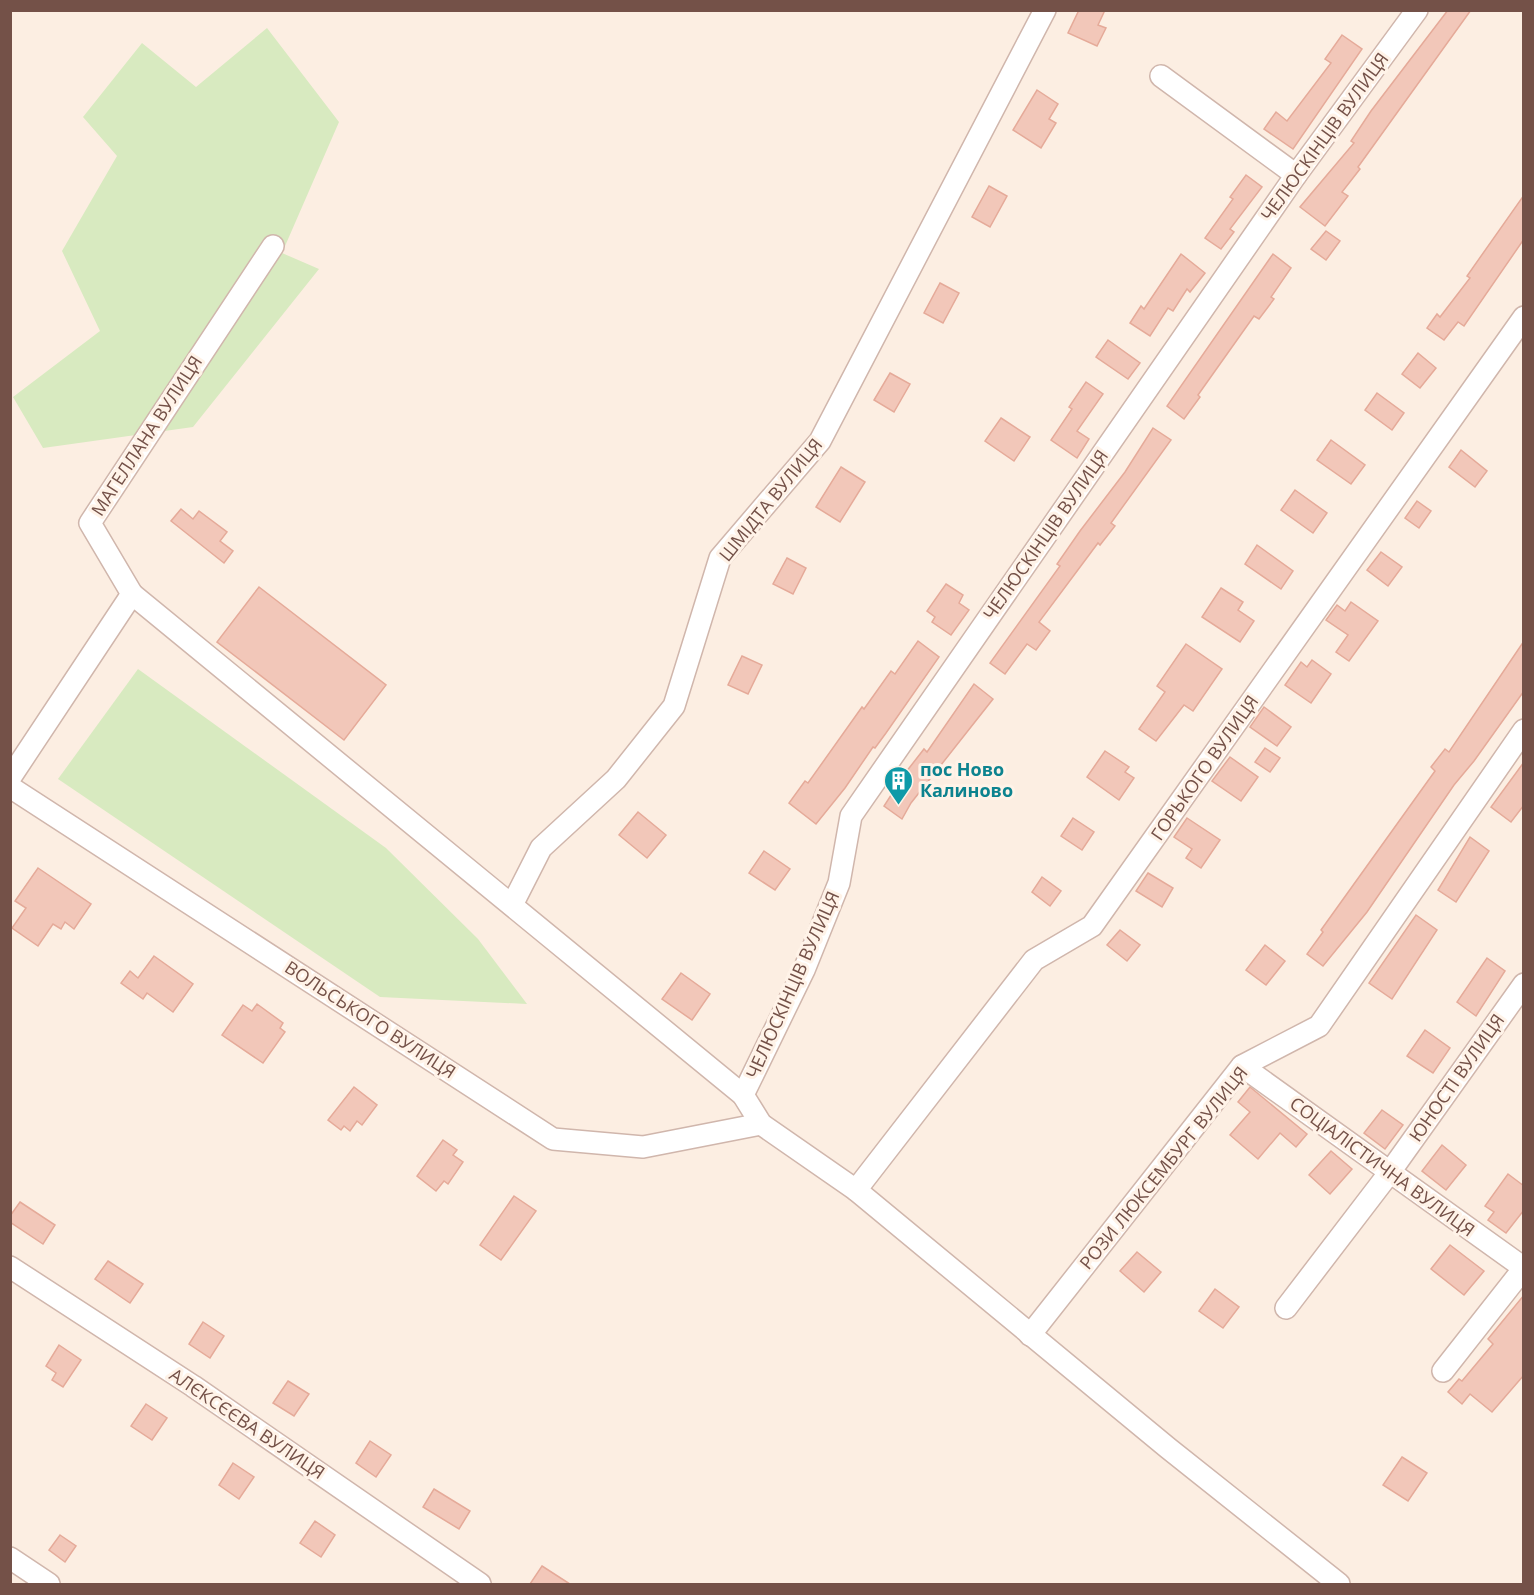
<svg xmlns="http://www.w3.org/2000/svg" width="1534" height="1595" font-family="'Open Sans',sans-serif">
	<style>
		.green { fill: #d8eac0 }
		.building { fill: #f2c7b9; stroke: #e5aa99; stroke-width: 1.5 }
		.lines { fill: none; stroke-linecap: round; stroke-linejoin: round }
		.minor-casing { stroke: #d0b6ac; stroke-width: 24 }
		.minor { stroke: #fff; stroke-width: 21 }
		.labels { text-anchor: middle; stroke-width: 6; stroke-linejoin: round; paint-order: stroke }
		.street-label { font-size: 18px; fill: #745148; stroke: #fff3e8 }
		.culture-label { font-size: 18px; font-weight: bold; fill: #0d838f; stroke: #fff3e8; text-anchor: start }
	</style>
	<rect width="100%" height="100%" fill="#fceee2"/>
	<g class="green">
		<path d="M 267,28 L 339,122 L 282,253 L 319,269 L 193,427 L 43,448 L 13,397 L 100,331 L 62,251 L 117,156 L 83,117 L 142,43 L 196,87 Z"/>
		<path d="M 138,669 L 386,848 L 478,939 L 527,1004 L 380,997 L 58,779 Z"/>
	</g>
	<g class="building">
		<path d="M 1079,10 L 1105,10 L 1098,25 L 1106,28 L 1097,46 L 1068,33 Z"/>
		<path d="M 1448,10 L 1471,10 L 1358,167 L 1360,169 L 1342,192 L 1348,196 L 1325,226 L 1300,207 L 1354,143 L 1351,141 L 1371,111 Z"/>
		<path d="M 1342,35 L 1362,49 L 1293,149 L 1264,129 L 1276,112 L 1287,121 L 1331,63 L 1325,59 Z"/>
		<path d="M 1037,90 L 1058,104 L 1049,119 L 1056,123 L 1041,148 L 1013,130 Z"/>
		<path d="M 1246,175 L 1262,187 L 1230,229 L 1234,232 L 1221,249 L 1205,238 L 1233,199 L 1230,197 Z"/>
		<path d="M 989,186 L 1007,196 L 990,227 L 972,217 Z"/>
		<path d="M 1524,195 L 1524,239 L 1464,326 L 1458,322 L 1444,340 L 1427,328 L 1437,314 L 1440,317 L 1470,278 L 1467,276 Z"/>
		<path d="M 1326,231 L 1340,241 L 1326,260 L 1311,249 Z"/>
		<path d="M 1181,254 L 1205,273 L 1190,292 L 1187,289 L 1173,311 L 1168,308 L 1150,336 L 1130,323 L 1141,306 L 1144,309 Z"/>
		<path d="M 1273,254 L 1291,268 L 1271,297 L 1274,299 L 1259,319 L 1254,316 L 1198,395 L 1200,397 L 1184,419 L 1167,406 Z"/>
		<path d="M 940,283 L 959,293 L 943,323 L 924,313 Z"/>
		<path d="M 1108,340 L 1140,363 L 1128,379 L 1096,357 Z"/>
		<path d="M 1418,353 L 1436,368 L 1420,388 L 1402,374 Z"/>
		<path d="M 890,373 L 910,384 L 894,412 L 874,400 Z"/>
		<path d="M 1086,382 L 1103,394 L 1077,431 L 1089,439 L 1077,458 L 1051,440 L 1072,409 L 1069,407 Z"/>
		<path d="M 1377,393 L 1404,413 L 1392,430 L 1365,410 Z"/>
		<path d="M 1001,418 L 1030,437 L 1014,461 L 985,441 Z"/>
		<path d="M 1153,428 L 1171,440 L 1111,523 L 1115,526 L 1100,545 L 1098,543 L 1039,622 L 1050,631 L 1036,650 L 1027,644 L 1005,674 L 990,663 L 1060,566 L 1057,564 L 1080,531 L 1125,472 Z"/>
		<path d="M 1331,440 L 1365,465 L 1351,484 L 1317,460 Z"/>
		<path d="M 1461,450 L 1487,471 L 1475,487 L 1449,467 Z"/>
		<path d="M 841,467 L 865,482 L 840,522 L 816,507 Z"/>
		<path d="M 1295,490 L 1327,513 L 1313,533 L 1281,510 Z"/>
		<path d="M 1417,501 L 1431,511 L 1419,528 L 1405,518 Z"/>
		<path d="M 181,509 L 193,519 L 199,511 L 227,532 L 220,541 L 233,551 L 224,563 L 171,521 Z"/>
		<path d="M 1257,545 L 1293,571 L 1281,589 L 1245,564 Z"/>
		<path d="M 1381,552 L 1402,567 L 1388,586 L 1367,570 Z"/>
		<path d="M 787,558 L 806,568 L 793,594 L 773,584 Z"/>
		<path d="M 946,584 L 963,595 L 959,603 L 969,610 L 951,635 L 932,622 L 935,617 L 927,611 Z"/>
		<path d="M 259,587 L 386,685 L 344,740 L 217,642 Z"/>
		<path d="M 1221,588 L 1243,602 L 1238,610 L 1254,621 L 1240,642 L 1202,617 Z"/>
		<path d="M 1351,602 L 1378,621 L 1349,661 L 1336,652 L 1348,635 L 1326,620 L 1337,605 L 1345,611 Z"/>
		<path d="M 918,641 L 939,657 L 886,733 L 875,748 L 873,747 L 845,788 L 816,824 L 789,803 L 805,781 L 808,783 L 862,707 L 864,709 L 891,671 L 895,674 Z"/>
		<path d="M 1524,641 L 1524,691 L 1474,761 L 1454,785 L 1367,912 L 1323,966 L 1307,954 L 1323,932 L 1321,930 L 1435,771 L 1431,767 L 1445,749 L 1449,752 Z"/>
		<path d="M 1186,644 L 1222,669 L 1193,711 L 1184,705 L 1156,741 L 1139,729 L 1165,692 L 1157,686 Z"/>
		<path d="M 742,656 L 762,665 L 748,694 L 728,685 Z"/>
		<path d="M 1312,660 L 1331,674 L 1311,703 L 1285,685 L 1301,662 L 1307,667 Z"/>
		<path d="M 974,684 L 993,699 L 911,803 L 902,819 L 884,806 L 906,772 L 924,749 L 927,752 Z"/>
		<path d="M 1264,707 L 1291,727 L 1277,746 L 1250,727 Z"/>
		<path d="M 1265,748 L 1280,758 L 1270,772 L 1255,762 Z"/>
		<path d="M 1105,751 L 1129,767 L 1125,772 L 1134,778 L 1119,800 L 1087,777 Z"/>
		<path d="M 1230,757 L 1258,777 L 1241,801 L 1212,781 Z"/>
		<path d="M 1524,762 L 1524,805 L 1511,822 L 1491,807 Z"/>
		<path d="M 638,812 L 666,835 L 647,858 L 619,835 Z"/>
		<path d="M 1073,818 L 1094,832 L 1082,850 L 1061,836 Z"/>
		<path d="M 1187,818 L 1220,840 L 1201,868 L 1186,858 L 1192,849 L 1174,837 Z"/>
		<path d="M 1470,837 L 1489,851 L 1456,902 L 1438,890 Z"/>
		<path d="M 764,851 L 790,869 L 775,890 L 749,873 Z"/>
		<path d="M 38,868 L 91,904 L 74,929 L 65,922 L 61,929 L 53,924 L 38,946 L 12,928 L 26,908 L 15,901 Z"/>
		<path d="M 1148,873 L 1173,888 L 1162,907 L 1136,891 Z"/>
		<path d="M 1042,877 L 1061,891 L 1050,906 L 1032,892 Z"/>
		<path d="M 1416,915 L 1437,930 L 1392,999 L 1369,983 Z"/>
		<path d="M 1120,930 L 1140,945 L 1127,961 L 1107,945 Z"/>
		<path d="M 1265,945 L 1285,961 L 1266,985 L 1246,970 Z"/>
		<path d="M 154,956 L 193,984 L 173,1012 L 147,993 L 143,999 L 121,983 L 130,971 L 138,978 Z"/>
		<path d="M 1487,958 L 1505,971 L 1476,1016 L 1457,1002 Z"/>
		<path d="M 681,973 L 710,994 L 692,1020 L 662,999 Z"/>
		<path d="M 257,1004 L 283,1023 L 280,1028 L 285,1032 L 263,1063 L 222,1035 L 243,1005 L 252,1011 Z"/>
		<path d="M 1425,1030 L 1450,1048 L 1433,1073 L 1407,1056 Z"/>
		<path d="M 354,1087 L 377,1105 L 362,1125 L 357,1121 L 350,1131 L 344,1126 L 341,1130 L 328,1120 Z"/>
		<path d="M 1250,1087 L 1307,1134 L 1296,1147 L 1280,1133 L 1258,1159 L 1230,1135 L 1250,1112 L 1238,1102 Z"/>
		<path d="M 1382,1110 L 1403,1125 L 1385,1149 L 1364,1133 Z"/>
		<path d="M 443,1140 L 457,1150 L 453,1155 L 463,1162 L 448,1184 L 444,1181 L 436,1191 L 417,1176 Z"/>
		<path d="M 1442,1145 L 1466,1165 L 1446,1190 L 1422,1171 Z"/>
		<path d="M 1331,1151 L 1352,1169 L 1330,1194 L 1309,1175 Z"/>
		<path d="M 1508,1174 L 1524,1186 L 1524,1210 L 1506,1233 L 1488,1220 L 1494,1212 L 1485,1206 Z"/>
		<path d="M 514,1196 L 536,1211 L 501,1260 L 480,1245 Z"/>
		<path d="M 20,1202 L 55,1225 L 43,1244 L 10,1222 L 10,1216 Z"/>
		<path d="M 1450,1245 L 1484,1271 L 1464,1295 L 1431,1269 Z"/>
		<path d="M 1137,1252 L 1161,1272 L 1144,1292 L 1120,1271 Z"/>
		<path d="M 108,1261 L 143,1284 L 130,1303 L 95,1279 Z"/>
		<path d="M 1215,1289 L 1239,1307 L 1223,1328 L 1199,1311 Z"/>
		<path d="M 1524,1295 L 1524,1375 L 1492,1412 L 1470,1394 L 1462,1404 L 1448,1392 L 1459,1379 L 1462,1381 L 1493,1344 L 1488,1339 Z"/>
		<path d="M 203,1322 L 224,1336 L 210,1358 L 189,1344 Z"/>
		<path d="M 59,1345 L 81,1360 L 63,1387 L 52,1380 L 56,1373 L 46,1366 Z"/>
		<path d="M 288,1381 L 309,1394 L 294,1416 L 273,1403 Z"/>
		<path d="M 146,1404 L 167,1418 L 152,1440 L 131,1426 Z"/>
		<path d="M 370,1441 L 391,1455 L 376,1477 L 356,1463 Z"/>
		<path d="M 1402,1457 L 1427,1473 L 1408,1501 L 1383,1485 Z"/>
		<path d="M 233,1463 L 254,1477 L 239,1499 L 219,1485 Z"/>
		<path d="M 434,1489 L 470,1511 L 459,1529 L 423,1507 Z"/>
		<path d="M 315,1521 L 335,1535 L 321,1557 L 300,1543 Z"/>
		<path d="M 60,1535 L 76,1546 L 65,1562 L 49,1550 Z"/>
		<path d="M 542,1566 L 570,1584 L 530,1584 Z"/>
	</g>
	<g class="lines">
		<defs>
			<g id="minor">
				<path d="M 1161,76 L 1296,175"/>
				<path d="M 132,594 L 743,1095 L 761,1124 L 856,1190 L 1168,1448 L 1339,1584"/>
				<path d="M 10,778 L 132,594 L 90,523 L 273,246"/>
				<path d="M 10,787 L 553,1139 L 643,1147 L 761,1124"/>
				<path d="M 512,905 L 541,848 L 616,779 L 674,706 L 720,558 L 820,441 L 1045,10"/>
				<path d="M 1242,1066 L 1524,1268"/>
				<path d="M 743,1095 L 804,970 L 839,883 L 851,816 L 1296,175 L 1417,10"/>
				<path d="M 856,1190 L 1034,960 L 1092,926 L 1524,317"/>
				<path d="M 10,1267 L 193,1386 L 480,1584"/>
				<path d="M 1286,1308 L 1390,1172 L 1524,984"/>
				<path d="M 1030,1335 L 1242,1066 L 1319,1026 L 1524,730"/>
				<path d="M 1443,1371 L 1524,1268"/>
				<path d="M 10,1558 L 49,1584"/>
			</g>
		</defs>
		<use href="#minor" class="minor-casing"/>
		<use href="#minor" class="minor"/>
	</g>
	<defs>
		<symbol id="building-pin" viewBox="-11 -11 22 30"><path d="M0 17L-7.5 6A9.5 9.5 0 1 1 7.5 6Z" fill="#0f9aa8" stroke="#fff3e8"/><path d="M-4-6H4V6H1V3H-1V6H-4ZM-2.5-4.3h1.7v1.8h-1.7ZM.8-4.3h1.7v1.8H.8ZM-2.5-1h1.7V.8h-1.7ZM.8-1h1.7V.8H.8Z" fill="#fff"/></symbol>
	</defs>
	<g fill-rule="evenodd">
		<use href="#building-pin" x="882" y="764" width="33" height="45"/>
	</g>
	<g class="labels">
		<g class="street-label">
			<text transform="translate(1325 137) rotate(-54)" y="6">ЧЕЛЮСКІНЦІВ ВУЛИЦЯ</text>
			<text transform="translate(147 436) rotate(-57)" y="6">МАГЕЛЛАНА ВУЛИЦЯ</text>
			<text transform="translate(771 500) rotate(-51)" y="6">ШМІДТА ВУЛИЦЯ</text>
			<text transform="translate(1046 535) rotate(-55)" y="6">ЧЕЛЮСКІНЦІВ ВУЛИЦЯ</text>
			<text transform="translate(1205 768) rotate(-55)" y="6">ГОРЬКОГО ВУЛИЦЯ</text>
			<text transform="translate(793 985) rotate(-66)" y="6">ЧЕЛЮСКІНЦІВ ВУЛИЦЯ</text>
			<text transform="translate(370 1020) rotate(33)" y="6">ВОЛЬСЬКОГО ВУЛИЦЯ</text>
			<text transform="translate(1457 1078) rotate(-55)" y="6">ЮНОСТІ ВУЛИЦЯ</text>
			<text transform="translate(1382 1167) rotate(36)" y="6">СОЦІАЛІСТИЧНА ВУЛИЦЯ</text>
			<text transform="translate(1164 1168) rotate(-51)" y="6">РОЗИ ЛЮКСЕМБУРГ ВУЛИЦЯ</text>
			<text transform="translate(247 1424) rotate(34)" y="6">АЛЄКСЄЄВА ВУЛИЦЯ</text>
		</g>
		<g class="culture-label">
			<text x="920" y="776">пос Ново<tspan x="920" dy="21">Калиново</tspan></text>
		</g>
	</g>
	<rect width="1534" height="1595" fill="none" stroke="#745148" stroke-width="24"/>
</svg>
